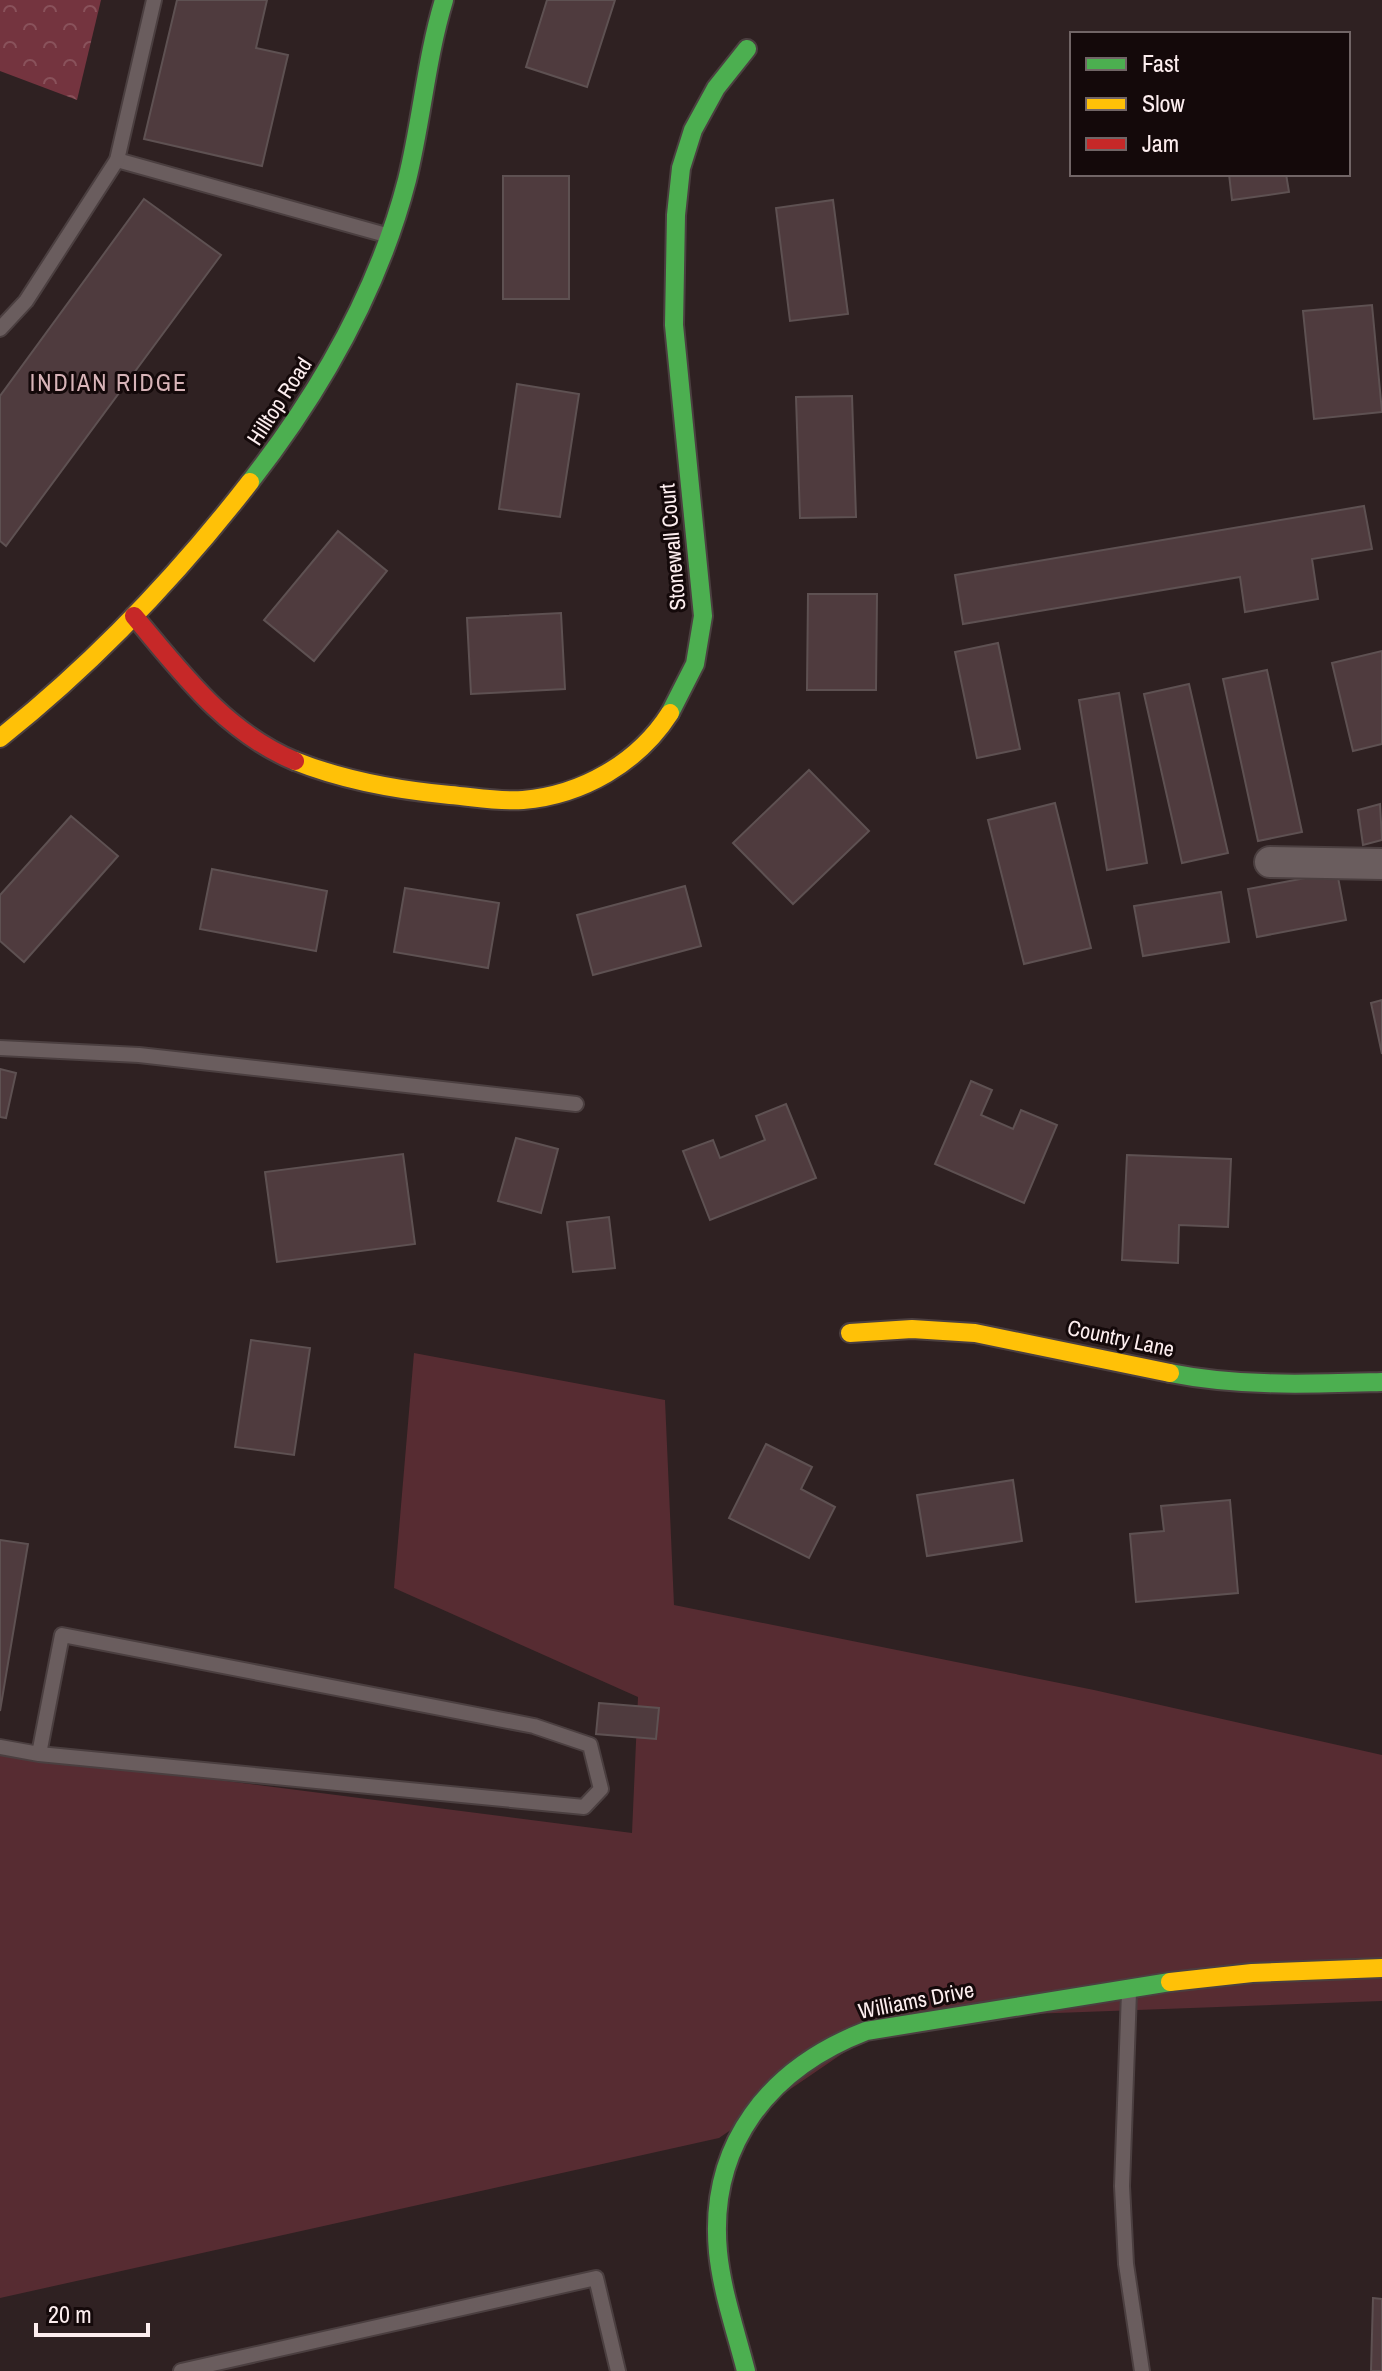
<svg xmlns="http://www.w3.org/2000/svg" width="1382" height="2371" font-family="'Archivo Narrow',sans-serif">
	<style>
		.green { fill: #572c32 }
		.forest { fill: url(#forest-crowns) }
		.building { fill: #4f3b3e; stroke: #5e5152; stroke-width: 2 }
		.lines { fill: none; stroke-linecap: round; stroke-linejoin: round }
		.lane-casing { stroke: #4b3f40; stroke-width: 18 }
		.street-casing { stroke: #4b3f40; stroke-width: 34 }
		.fast-casing { stroke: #4b3f40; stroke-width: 22 }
		.slow-casing { stroke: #4b3f40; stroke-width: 22 }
		.jam-casing { stroke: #4b3f40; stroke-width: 22 }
		.lane { stroke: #6a5d5e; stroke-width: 14 }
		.street { stroke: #6a5d5e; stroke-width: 30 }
		.fast { stroke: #4caf50; stroke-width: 18 }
		.slow { stroke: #ffc107; stroke-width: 18 }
		.jam { stroke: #c62828; stroke-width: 18 }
		.labels { text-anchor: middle; stroke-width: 6; stroke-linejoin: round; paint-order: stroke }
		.street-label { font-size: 22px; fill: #fdeeef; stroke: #14090a }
		.neighbourhood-label { font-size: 24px; letter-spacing: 2px; fill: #d8b4b8; stroke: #14090a }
	</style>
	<defs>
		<pattern id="forest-crowns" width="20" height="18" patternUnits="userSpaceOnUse" patternTransform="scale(2)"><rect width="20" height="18" fill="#74343f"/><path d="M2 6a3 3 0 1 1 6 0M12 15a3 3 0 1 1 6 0" fill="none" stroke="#89525b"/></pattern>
	</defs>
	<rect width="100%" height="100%" fill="#2f2122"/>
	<path class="green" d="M 414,1353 L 665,1400 L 674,1605 L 1094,1690 L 1382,1755 L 1382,2001 L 893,2019 L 719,2138 L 0,2298 L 0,1752 L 632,1833 L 638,1697 L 394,1588 Z"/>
	<path class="forest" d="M 0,0 L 101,0 L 77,100 L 0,71 Z"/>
	<g class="building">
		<path d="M 177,0 L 267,0 L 256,48 L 288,55 L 262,166 L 144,139 Z"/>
		<path d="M 547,0 L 615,0 L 587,87 L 526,67 Z"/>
		<path d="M 1229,174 L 1286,174 L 1289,192 L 1232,200 Z"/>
		<rect x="503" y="176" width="66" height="123"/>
		<path d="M 144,199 L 221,255 L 6,546 L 0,541 L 0,396 Z"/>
		<path d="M 833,200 L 848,314 L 790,321 L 776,208 Z"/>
		<path d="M 1372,305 L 1382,412 L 1314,419 L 1303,311 Z"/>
		<path d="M 517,384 L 579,394 L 560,517 L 499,509 Z"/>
		<path d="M 852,396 L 856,517 L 800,518 L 796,397 Z"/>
		<path d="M 1364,506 L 1372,549 L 1312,559 L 1318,599 L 1245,612 L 1240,577 L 963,624 L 955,575 Z"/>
		<path d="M 338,531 L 387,571 L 314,661 L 264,620 Z"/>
		<path d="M 808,594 L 877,594 L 876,690 L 807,690 Z"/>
		<path d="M 561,613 L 565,689 L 471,694 L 467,618 Z"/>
		<path d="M 998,643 L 1020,749 L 977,758 L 955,652 Z"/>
		<path d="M 1382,651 L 1382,744 L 1353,751 L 1332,663 Z"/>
		<path d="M 1267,670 L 1302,832 L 1258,841 L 1223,679 Z"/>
		<path d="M 1189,684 L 1228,853 L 1182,863 L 1144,694 Z"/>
		<path d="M 1119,693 L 1147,863 L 1107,870 L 1079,700 Z"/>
		<path d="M 809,770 L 869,831 L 793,904 L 733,843 Z"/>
		<path d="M 1055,803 L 1091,948 L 1024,964 L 988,820 Z"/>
		<path d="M 1380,804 L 1382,840 L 1363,845 L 1358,810 Z"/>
		<path d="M 71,816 L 118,856 L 24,962 L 0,941 L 0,895 Z"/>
		<path d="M 212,869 L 327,891 L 316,951 L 200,929 Z"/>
		<path d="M 1337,872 L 1346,920 L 1257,937 L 1248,889 Z"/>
		<path d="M 685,886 L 701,946 L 593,975 L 577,915 Z"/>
		<path d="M 405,888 L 499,903 L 488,968 L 394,952 Z"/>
		<path d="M 1221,892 L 1229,942 L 1143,956 L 1134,906 Z"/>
		<path d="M 1382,1000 L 1382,1054 L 1371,1003 Z"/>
		<path d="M 0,1069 L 16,1073 L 6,1118 L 0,1117 Z"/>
		<path d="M 971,1081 L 992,1090 L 981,1115 L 1013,1129 L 1021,1110 L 1057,1125 L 1024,1203 L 935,1164 Z"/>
		<path d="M 786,1104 L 816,1178 L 710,1220 L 683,1151 L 713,1140 L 720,1158 L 765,1140 L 756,1116 Z"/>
		<path d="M 516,1138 L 558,1149 L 541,1213 L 498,1201 Z"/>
		<path d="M 403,1154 L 415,1244 L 277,1262 L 265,1172 Z"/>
		<path d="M 1127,1155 L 1231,1159 L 1228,1227 L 1179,1225 L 1178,1263 L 1122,1260 Z"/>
		<path d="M 609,1217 L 615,1268 L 573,1272 L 567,1222 Z"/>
		<path d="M 251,1340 L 310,1348 L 294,1455 L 235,1447 Z"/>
		<path d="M 766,1444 L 812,1467 L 801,1489 L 835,1507 L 809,1558 L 729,1518 Z"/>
		<path d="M 1013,1480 L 1022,1541 L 927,1556 L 917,1495 Z"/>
		<path d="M 1230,1500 L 1238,1593 L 1136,1602 L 1130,1534 L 1164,1531 L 1161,1506 Z"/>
		<path d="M 0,1540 L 28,1544 L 0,1711 Z"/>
		<path d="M 599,1703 L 659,1708 L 656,1739 L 596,1734 Z"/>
		<path d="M 1373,2298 L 1382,2299 L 1382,2371 L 1371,2371 Z"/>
	</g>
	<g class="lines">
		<defs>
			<g id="lane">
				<path d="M 117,160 L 386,235"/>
				<path d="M 0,329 L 26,301 L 117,160 L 154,0"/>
				<path d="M 0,1048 L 139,1055 L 576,1104"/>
				<path d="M 0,1747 L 39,1754 L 584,1807 L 601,1789 L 590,1745 L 534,1726 L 62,1635 L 39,1754"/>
				<path d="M 1129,1992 L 1122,2186 L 1126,2264 L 1142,2371"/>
				<path d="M 181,2371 L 596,2278 L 618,2371"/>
			</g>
			<path id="street" d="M 1270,862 L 1382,864"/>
			<g id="fast">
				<path d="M 250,482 C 321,391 378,292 407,180 C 422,120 426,59 444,0"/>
				<path d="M 670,713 L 695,664 L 703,616 L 674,325 L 676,215 L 681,168 L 693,130 L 716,88 L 747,49"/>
				<path d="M 1170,1373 C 1240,1387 1311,1384 1382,1382"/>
				<path d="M 746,2371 C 736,2332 722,2292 718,2252 C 708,2144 770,2068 866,2031 L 1170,1982"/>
			</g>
			<g id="slow">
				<path d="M 0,738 C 93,664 177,576 250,482"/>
				<path d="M 295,761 C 345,781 396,790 450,795 C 474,797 499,802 523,800 C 582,795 638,763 670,713"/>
				<path d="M 850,1333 L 912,1329 L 975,1333 L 1170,1373"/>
				<path d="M 1170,1982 L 1252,1973 L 1382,1968"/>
			</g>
			<path id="jam" d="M 134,616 C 182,673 225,732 295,761"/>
		</defs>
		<use href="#lane" class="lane-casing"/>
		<use href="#street" class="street-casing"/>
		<use href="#fast" class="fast-casing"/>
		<use href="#slow" class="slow-casing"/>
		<use href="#jam" class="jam-casing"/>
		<use href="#lane" class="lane"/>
		<use href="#street" class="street"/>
		<use href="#fast" class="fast"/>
		<use href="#slow" class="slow"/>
		<use href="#jam" class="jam"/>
	</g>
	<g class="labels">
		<g class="street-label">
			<text transform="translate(279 401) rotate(-57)" y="8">Hilltop Road</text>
			<text transform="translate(672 547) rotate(-95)" y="8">Stonewall Court</text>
			<text transform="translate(1121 1338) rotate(12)" y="8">Country Lane</text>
			<text transform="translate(916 2000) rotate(-11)" y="8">Williams Drive</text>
		</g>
		<g class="neighbourhood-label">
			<text x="109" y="391">INDIAN RIDGE</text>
		</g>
	</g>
	<rect x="1070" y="32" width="280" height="144" fill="#14090a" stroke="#716566" stroke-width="2"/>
	<rect x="1086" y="58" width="40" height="12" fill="#4caf50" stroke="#716566" stroke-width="2"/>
	<text x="1142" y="72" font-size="24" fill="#fdeeef">Fast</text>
	<rect x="1086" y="98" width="40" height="12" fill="#ffc107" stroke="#716566" stroke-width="2"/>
	<text x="1142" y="112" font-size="24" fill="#fdeeef">Slow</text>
	<rect x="1086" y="138" width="40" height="12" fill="#c62828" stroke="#716566" stroke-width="2"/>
	<text x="1142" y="152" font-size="24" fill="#fdeeef">Jam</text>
	<path d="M36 2323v12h112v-12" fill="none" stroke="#fdeeef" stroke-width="4"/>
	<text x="48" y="2323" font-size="24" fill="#fdeeef" stroke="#14090a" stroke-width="6" paint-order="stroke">20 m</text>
</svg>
